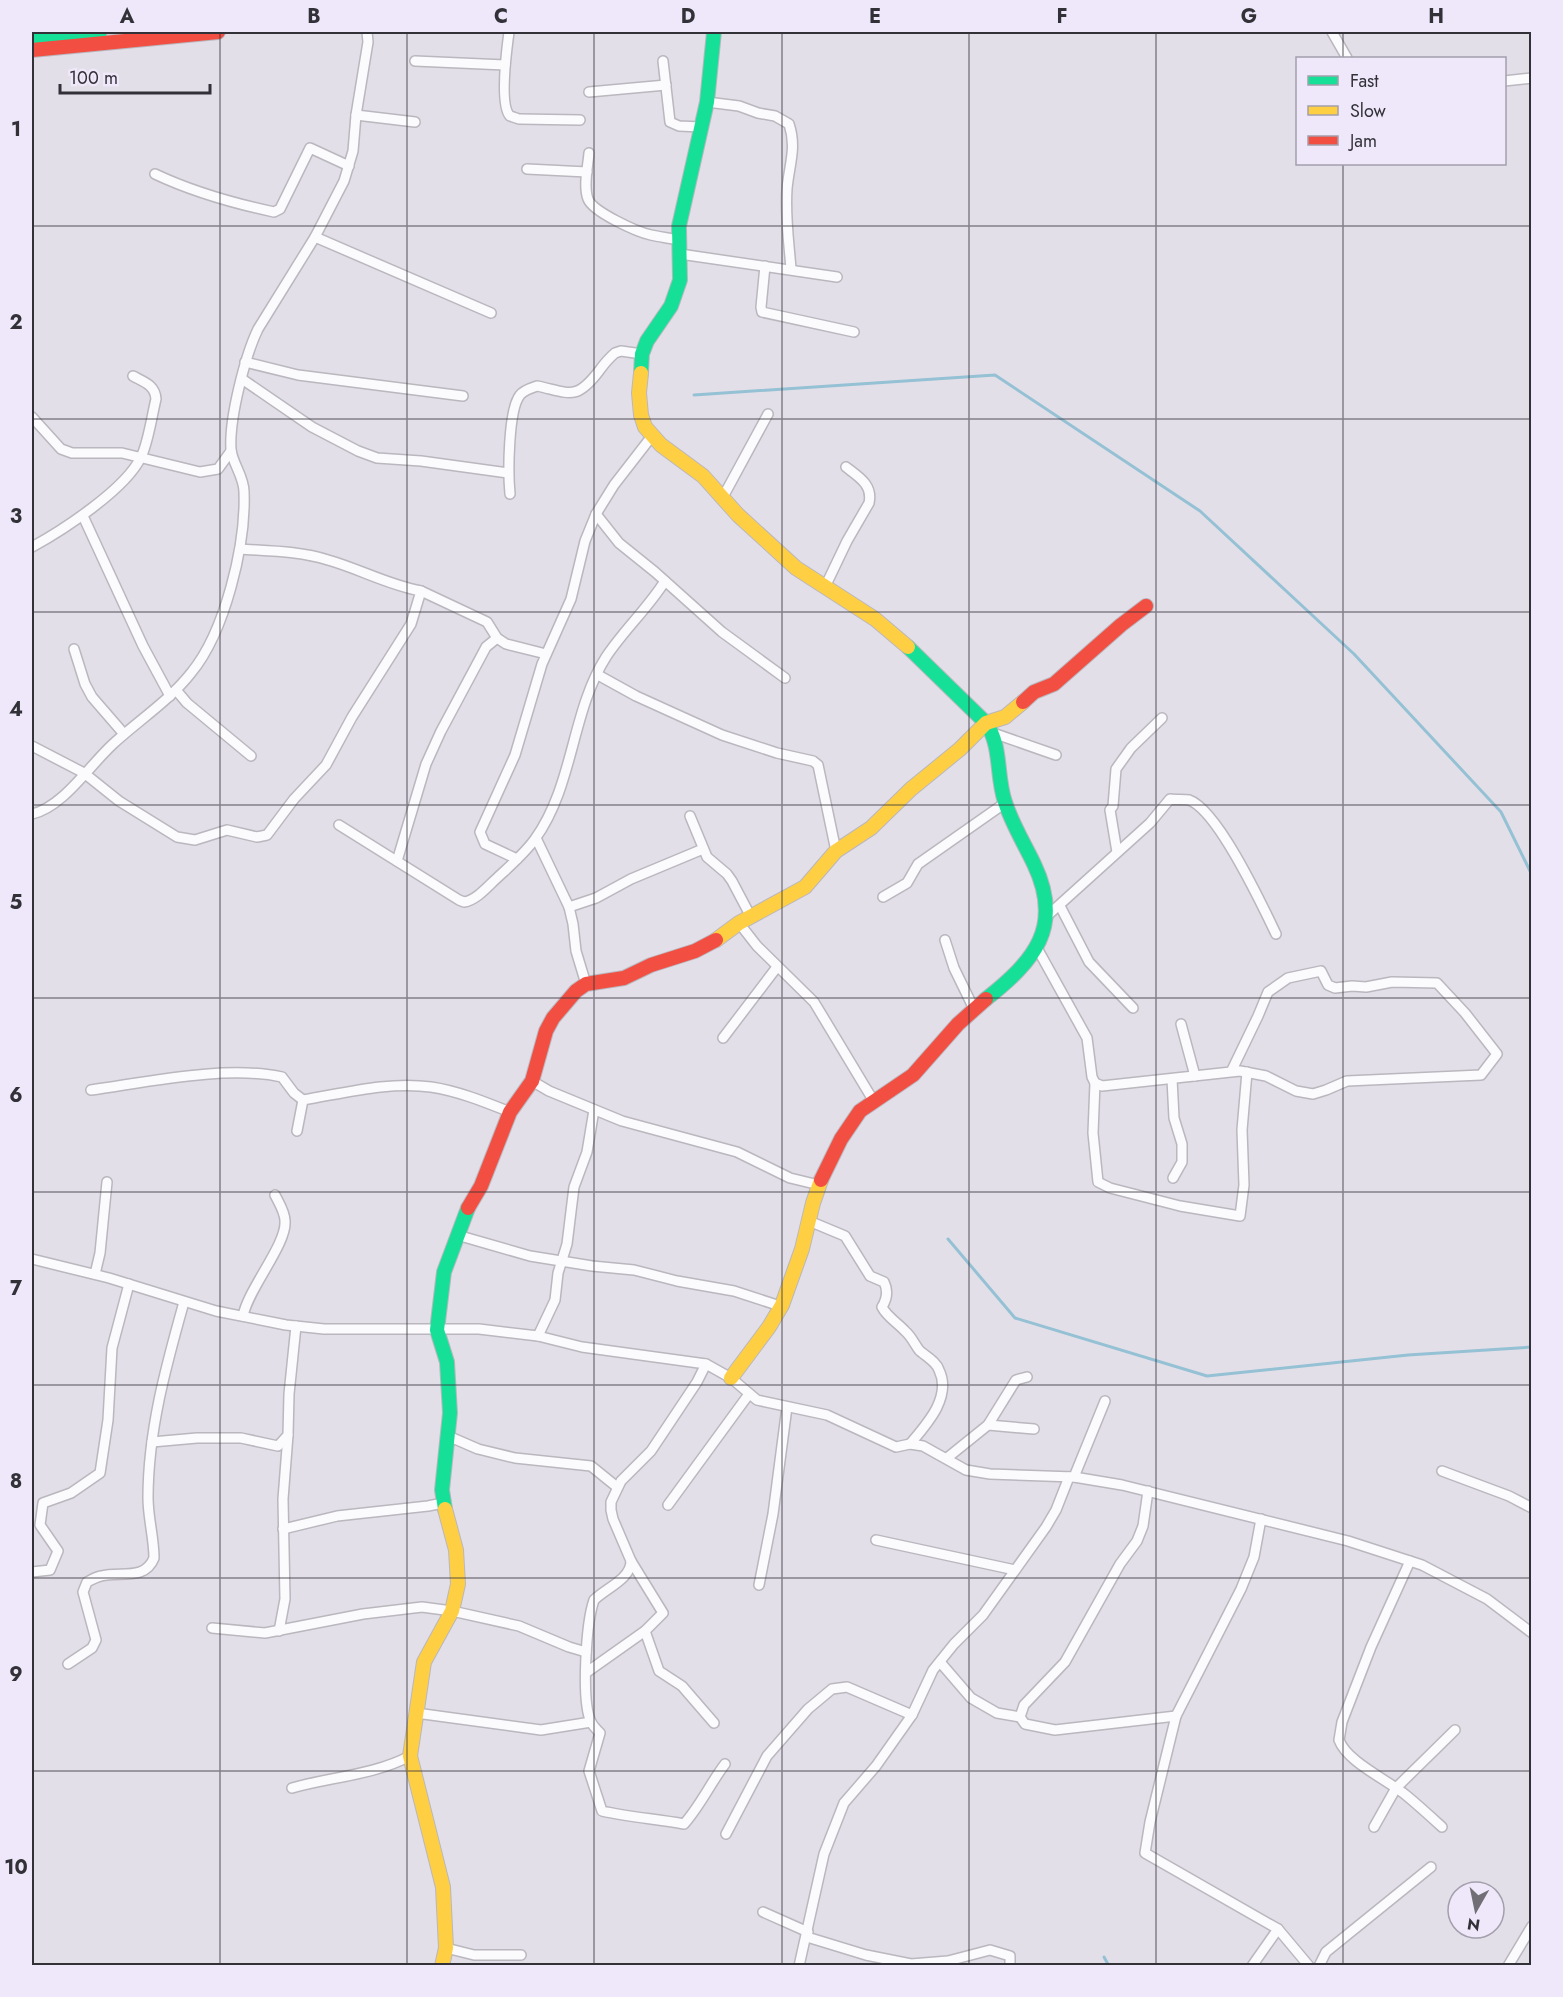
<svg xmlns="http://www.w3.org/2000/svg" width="1563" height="1997" font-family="Jost,sans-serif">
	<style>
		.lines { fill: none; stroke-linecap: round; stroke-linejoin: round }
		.stream { stroke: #95c1d4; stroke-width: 3 }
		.street-casing { stroke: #bab7be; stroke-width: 12 }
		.fast-casing { stroke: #bab7be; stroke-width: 16 }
		.slow-casing { stroke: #bab7be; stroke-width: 16 }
		.jam-casing { stroke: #bab7be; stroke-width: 16 }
		.street { stroke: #fbfafc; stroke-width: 9 }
		.fast { stroke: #16e098; stroke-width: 14 }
		.slow { stroke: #ffcf43; stroke-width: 14 }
		.jam { stroke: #f24e42; stroke-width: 14 }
		.grid { fill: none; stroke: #333138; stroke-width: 1.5; stroke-opacity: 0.55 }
		.neatline { fill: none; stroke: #333138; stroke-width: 2 }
		.grid-label { font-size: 20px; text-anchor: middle; font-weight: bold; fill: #333138 }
	</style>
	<rect width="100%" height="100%" fill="#e3dfe9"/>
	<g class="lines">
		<g class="stream">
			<path d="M 694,395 L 995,375 L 1200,511 L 1354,654 L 1501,812 L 1532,875"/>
			<path d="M 948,1239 L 1015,1318 L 1207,1376 L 1408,1355 L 1532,1347"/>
			<path d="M 1104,1957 L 1109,1966"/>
		</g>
		<defs>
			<g id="street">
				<path d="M 509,32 C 507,47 499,105 510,116 C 511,116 518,119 519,119 L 580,120"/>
				<path d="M 1332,32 L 1347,58"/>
				<path d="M 415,61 L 505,65"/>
				<path d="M 663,61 L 670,122 L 679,126 L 701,127"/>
				<path d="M 1504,81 L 1532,78"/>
				<path d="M 589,92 L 666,85"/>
				<path d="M 707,102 L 739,106 L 758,113 L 775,116 L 789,124 C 797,148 789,165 787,189 C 785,216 789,243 791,269"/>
				<path d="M 356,115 L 415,122"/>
				<path d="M 589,153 C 588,166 583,186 588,199 C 593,212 637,232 651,235 C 660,237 669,238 678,240"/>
				<path d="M 527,169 L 587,172"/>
				<path d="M 155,174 C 193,192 232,203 274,212 L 280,209 L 310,148 L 349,166"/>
				<path d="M 315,237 L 491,313"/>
				<path d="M 680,254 L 837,277"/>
				<path d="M 765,266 L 761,307 L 762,312 L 854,332"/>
				<path d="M 245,362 L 298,375 L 463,396"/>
				<path d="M 242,379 L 312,427 L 358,451 L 377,458 L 421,461 L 508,473"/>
				<path d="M 32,417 L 61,449 L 72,453 L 122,453 L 200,472 L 218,469 L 231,451"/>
				<path d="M 510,494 C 508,474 508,410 520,395 C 524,390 531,388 537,386 C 570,393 576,401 599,371 C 604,364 609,358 615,353 L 621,351 L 642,354"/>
				<path d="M 723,497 L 768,414"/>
				<path d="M 596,514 L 619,543 L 655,572 L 722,632 L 785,678"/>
				<path d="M 83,516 L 143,646 L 170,696"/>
				<path d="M 32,547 C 63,530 126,489 141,457 C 148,444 152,415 156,399 C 155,385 144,382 133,376"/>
				<path d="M 825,587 L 847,541 L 869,503 C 873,485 859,477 846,467"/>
				<path d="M 421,591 L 487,622 L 497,638 L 506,644 L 546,654"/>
				<path d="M 74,649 L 85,684 L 92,697 L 124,734"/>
				<path d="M 598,675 L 636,696 L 722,735 L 777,753 L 813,761 L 818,765 L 836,851"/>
				<path d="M 176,690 L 187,703 L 251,756"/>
				<path d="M 993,733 L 1056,755"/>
				<path d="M 32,746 L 84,773 L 119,801 L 177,837 L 195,840 L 227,830 L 257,837 L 267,835 L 294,799 L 326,765 L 352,717 L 411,624 L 421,591 C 388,585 360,569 328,560 C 300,551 269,551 240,549"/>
				<path d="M 32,814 C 63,807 89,766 113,744 C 139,720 169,701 191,673 C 225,632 246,545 244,492 C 244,476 232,463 231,449 C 229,419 245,356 258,329 L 315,237 L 344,181 L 353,151 L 356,115 L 368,42 L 367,32"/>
				<path d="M 690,816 L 707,857 L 727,874 L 732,881 L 751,917"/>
				<path d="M 339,825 L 459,900 L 464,902 C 477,900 488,886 497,878 C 510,866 525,853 535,839 C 574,785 571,712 606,657 C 624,630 648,608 665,581"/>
				<path d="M 536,838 L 569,907 L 573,924 L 576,951 L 586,984"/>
				<path d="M 1117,852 L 1110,810 L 1113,806 L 1116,769 L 1131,748 L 1162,718"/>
				<path d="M 517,859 L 485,844 L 480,832 L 515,755 L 542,664 L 571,599 L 585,541 L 596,514 L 614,485 L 652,436"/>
				<path d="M 397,861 L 426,764 L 441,731 L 486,647 L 497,638"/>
				<path d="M 883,897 L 907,883 L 918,864 L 1005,803"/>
				<path d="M 1060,906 L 1089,962 L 1133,1008"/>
				<path d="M 569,907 L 596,898 L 631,879 L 703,849"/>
				<path d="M 1047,916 L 1150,823 L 1170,799 C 1176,800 1184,799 1189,800 C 1218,810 1262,905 1276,934"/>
				<path d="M 739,923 L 757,946 L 814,1002 L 873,1100"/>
				<path d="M 945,940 L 954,968 L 974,1009"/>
				<path d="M 1037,948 L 1087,1038 L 1092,1077 L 1095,1083 L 1102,1086 L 1240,1071 L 1266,1076 L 1296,1091 L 1313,1094 L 1326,1090 L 1347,1081 L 1481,1075 L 1497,1054 L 1465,1013 L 1437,983 L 1392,982 L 1366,987 L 1352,986 L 1335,988 L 1328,985 L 1321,971 L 1288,978 L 1268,992 L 1258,1016 L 1231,1072"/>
				<path d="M 1181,1024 L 1195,1076"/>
				<path d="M 723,1038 L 777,967"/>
				<path d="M 1172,1079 L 1174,1118 L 1182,1144 L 1182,1162 L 1173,1178"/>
				<path d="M 532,1081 L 549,1091 L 622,1121 L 737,1152 L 790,1178 L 819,1185"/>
				<path d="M 1095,1083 L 1093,1133 L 1098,1182 L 1110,1188 L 1180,1206 L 1240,1216 L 1244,1185 L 1242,1130 L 1247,1072"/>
				<path d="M 91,1090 C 148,1082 227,1065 282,1077 L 294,1093 L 303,1100"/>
				<path d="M 297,1131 L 303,1100 C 345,1093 389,1081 431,1087 C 458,1091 485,1102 510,1112"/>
				<path d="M 809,1221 L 845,1236 L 870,1276 L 884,1282 C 888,1290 887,1299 882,1307 C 887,1317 898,1323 905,1331 C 911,1336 914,1343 919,1350 C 925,1356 936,1361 939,1370 C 952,1397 927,1424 910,1444"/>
				<path d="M 457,1235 L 530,1256 L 592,1266 L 634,1270 L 677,1281 L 734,1291 L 780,1306"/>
				<path d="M 32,1259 L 109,1278 L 216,1311 L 286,1325 L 324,1329 L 479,1329 L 538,1336 L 582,1347 L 706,1364 L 731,1378 L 757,1400 L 827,1415 L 896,1447 L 910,1444 L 923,1446 L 966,1470 L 990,1474 L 1074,1477 L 1122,1485 L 1348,1541 L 1422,1565 L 1487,1599 L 1532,1633"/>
				<path d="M 95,1274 L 100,1253 L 107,1182"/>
				<path d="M 243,1316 C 248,1289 287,1244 285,1221 C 285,1212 279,1203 275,1195"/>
				<path d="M 538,1336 L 555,1300 L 558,1273 L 567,1244 L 574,1187 L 587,1152 L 594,1110"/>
				<path d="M 706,1364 L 697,1382 L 651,1451 L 621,1481 L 611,1502 L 611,1510 L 613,1519 L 631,1561 C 631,1579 606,1588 594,1600 C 586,1623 581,1701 591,1722 C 593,1726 597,1730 600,1733 L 589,1771 L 602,1811 C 629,1817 656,1819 684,1824 C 700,1806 710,1784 725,1764"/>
				<path d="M 988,1425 L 1016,1380 L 1027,1377"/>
				<path d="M 448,1436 L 478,1449 L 515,1458 L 591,1466 L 617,1487"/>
				<path d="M 152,1442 L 197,1438 L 241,1438 L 278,1446 L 288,1435 L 289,1394 L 296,1326"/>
				<path d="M 947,1458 L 988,1425 L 1034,1429"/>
				<path d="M 1442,1471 L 1509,1496 L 1532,1508"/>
				<path d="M 1074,1477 L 1105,1401"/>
				<path d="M 1148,1491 L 1143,1526 L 1137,1541 L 1120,1564 L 1065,1662 L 1024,1705 L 1020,1717 L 1025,1724 L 1055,1730 L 1176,1716"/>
				<path d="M 668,1505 L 749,1394"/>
				<path d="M 1261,1519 L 1254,1557 L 1241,1589 L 1176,1716 L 1150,1822 L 1145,1853 L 1278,1929 L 1309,1966"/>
				<path d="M 283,1529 L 337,1516 L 428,1506 L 443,1503"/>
				<path d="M 876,1540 L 1015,1570"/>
				<path d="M 1410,1561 L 1371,1647 L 1342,1722 L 1339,1740 C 1347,1762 1388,1780 1407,1796 C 1419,1806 1430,1816 1442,1827"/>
				<path d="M 32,1572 L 50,1570 L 58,1551 L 40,1525 L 43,1503 L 71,1493 L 100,1473 L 108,1420 L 112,1348 L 129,1284"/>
				<path d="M 759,1585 L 773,1514 L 787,1407"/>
				<path d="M 212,1628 L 265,1633 L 363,1614 L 422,1607 L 452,1611 L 519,1626 L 569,1647 L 586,1652"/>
				<path d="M 279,1631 L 285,1599 L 283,1499 L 288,1435"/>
				<path d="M 645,1631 L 659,1671 L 682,1686 L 714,1723"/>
				<path d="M 940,1662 L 971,1698 L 997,1713 L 1020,1717"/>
				<path d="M 68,1664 L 92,1648 L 96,1640 L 83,1592 L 87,1582 C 91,1580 96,1577 101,1576 C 120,1571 145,1581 154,1558 C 154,1538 148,1518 148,1498 C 148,1431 166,1366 184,1302"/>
				<path d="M 587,1672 L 645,1631 L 663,1613 L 631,1561"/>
				<path d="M 416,1713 L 541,1730 L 591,1722"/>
				<path d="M 292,1788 C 331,1777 374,1775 410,1756"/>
				<path d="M 1374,1827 L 1396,1788 L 1455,1730"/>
				<path d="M 726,1834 L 767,1756 L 808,1709 L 832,1689 L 847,1687 L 912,1715"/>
				<path d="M 763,1912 L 808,1932"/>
				<path d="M 807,1937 L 866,1955 L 911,1964 L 948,1961 L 990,1950 L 1010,1956 L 1010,1966"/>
				<path d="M 446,1948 L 474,1955 L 521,1955"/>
				<path d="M 799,1966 L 824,1854 L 844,1803 L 876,1766 L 912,1715 L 933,1670 L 954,1644 L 983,1615 L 1046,1527 L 1056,1510 L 1069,1477"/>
				<path d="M 1252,1966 L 1278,1929"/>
				<path d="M 1319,1966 L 1326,1952 L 1431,1867"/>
				<path d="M 1508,1966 L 1532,1926"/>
			</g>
			<g id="fast">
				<path d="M 32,38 L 100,32"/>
				<path d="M 641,373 L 642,354 L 647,341 L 671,306 L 680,280 L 679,226 L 707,102 L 714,32"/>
				<path d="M 908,647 L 986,723 C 1002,746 996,776 1005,802 C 1012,824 1024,843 1034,864 C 1064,927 1034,961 986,999"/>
				<path d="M 445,1509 L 442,1490 L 450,1413 L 447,1362 L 437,1330 L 444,1272 L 468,1208"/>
			</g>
			<g id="slow">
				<path d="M 641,373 L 639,393 L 641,415 L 645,427 L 661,445 L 703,476 L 738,515 L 796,568 L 875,619 L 908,647"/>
				<path d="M 716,940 L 739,923 L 805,887 L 836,851 L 871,828 L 911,789 L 960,749 L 986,723 L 1005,717 L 1023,702"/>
				<path d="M 731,1378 L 769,1327 L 782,1305 L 802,1249 L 813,1203 L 821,1180"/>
				<path d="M 442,1966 L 446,1948 L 443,1887 L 410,1756 L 424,1662 L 452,1611 L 458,1584 L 456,1550 L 445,1509"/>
			</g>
			<g id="jam">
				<path d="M 32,50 L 218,32"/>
				<path d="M 1023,702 L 1034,692 L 1054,684 L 1121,625 L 1146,606"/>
				<path d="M 821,1180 L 841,1139 L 860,1111 L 913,1075 L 958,1024 L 986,999"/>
				<path d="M 468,1208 L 481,1186 L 510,1112 L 532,1081 L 546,1031 L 553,1018 L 576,991 L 586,984 L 624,978 L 651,965 L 695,951 L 716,940"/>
			</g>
		</defs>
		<use href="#street" class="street-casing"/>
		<use href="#fast" class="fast-casing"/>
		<use href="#slow" class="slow-casing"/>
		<use href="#jam" class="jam-casing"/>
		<use href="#street" class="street"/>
		<use href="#fast" class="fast"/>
		<use href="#slow" class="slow"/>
		<use href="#jam" class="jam"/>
	</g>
	<path class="grid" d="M 220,32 L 220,1966M 407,32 L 407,1966M 594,32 L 594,1966M 782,32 L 782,1966M 969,32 L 969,1966M 1156,32 L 1156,1966M 1343,32 L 1343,58M 1343,164 L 1343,1966M 32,226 L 1532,226M 32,419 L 1532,419M 32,612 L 1532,612M 32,805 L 1532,805M 32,998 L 1532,998M 32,1192 L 1532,1192M 32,1385 L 1532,1385M 32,1578 L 1532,1578M 32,1771 L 1532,1771"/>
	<rect width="1563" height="1997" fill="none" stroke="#efe8fa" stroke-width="66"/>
	<rect x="1296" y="57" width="210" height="108" fill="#efe8fa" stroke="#a49fac" stroke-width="1.5"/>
	<rect x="1308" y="76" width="30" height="9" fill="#16e098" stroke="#a49fac" stroke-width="1.5"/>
	<text x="1350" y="87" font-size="18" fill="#333138">Fast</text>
	<rect x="1308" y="106" width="30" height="9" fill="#ffcf43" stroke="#a49fac" stroke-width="1.5"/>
	<text x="1350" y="117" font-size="18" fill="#333138">Slow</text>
	<rect x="1308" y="136" width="30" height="9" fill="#f24e42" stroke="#a49fac" stroke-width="1.5"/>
	<text x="1350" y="147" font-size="18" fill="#333138">Jam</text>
	<g transform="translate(1476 1910) rotate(189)"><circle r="28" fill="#efe8fa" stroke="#a49fac" stroke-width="1.5"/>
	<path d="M0-4.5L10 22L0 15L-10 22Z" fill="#716e76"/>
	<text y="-9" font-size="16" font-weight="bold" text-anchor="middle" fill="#333138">N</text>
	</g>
	<path d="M60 84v9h150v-9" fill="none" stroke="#333138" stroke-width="3"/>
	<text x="69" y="84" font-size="18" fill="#333138" stroke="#efe8fa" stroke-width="4.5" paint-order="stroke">100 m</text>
	<rect x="33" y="33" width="1497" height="1931" class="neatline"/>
	<g class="grid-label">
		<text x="127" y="23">A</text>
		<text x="314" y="23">B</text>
		<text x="501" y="23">C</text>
		<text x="688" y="23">D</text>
		<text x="875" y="23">E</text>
		<text x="1062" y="23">F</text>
		<text x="1249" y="23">G</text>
		<text x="1436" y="23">H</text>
		<text x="16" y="136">1</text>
		<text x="16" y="329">2</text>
		<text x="16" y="523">3</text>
		<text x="16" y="716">4</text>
		<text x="16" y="909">5</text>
		<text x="16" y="1102">6</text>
		<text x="16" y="1295">7</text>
		<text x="16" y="1488">8</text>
		<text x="16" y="1681">9</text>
		<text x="16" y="1874">10</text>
	</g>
</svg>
